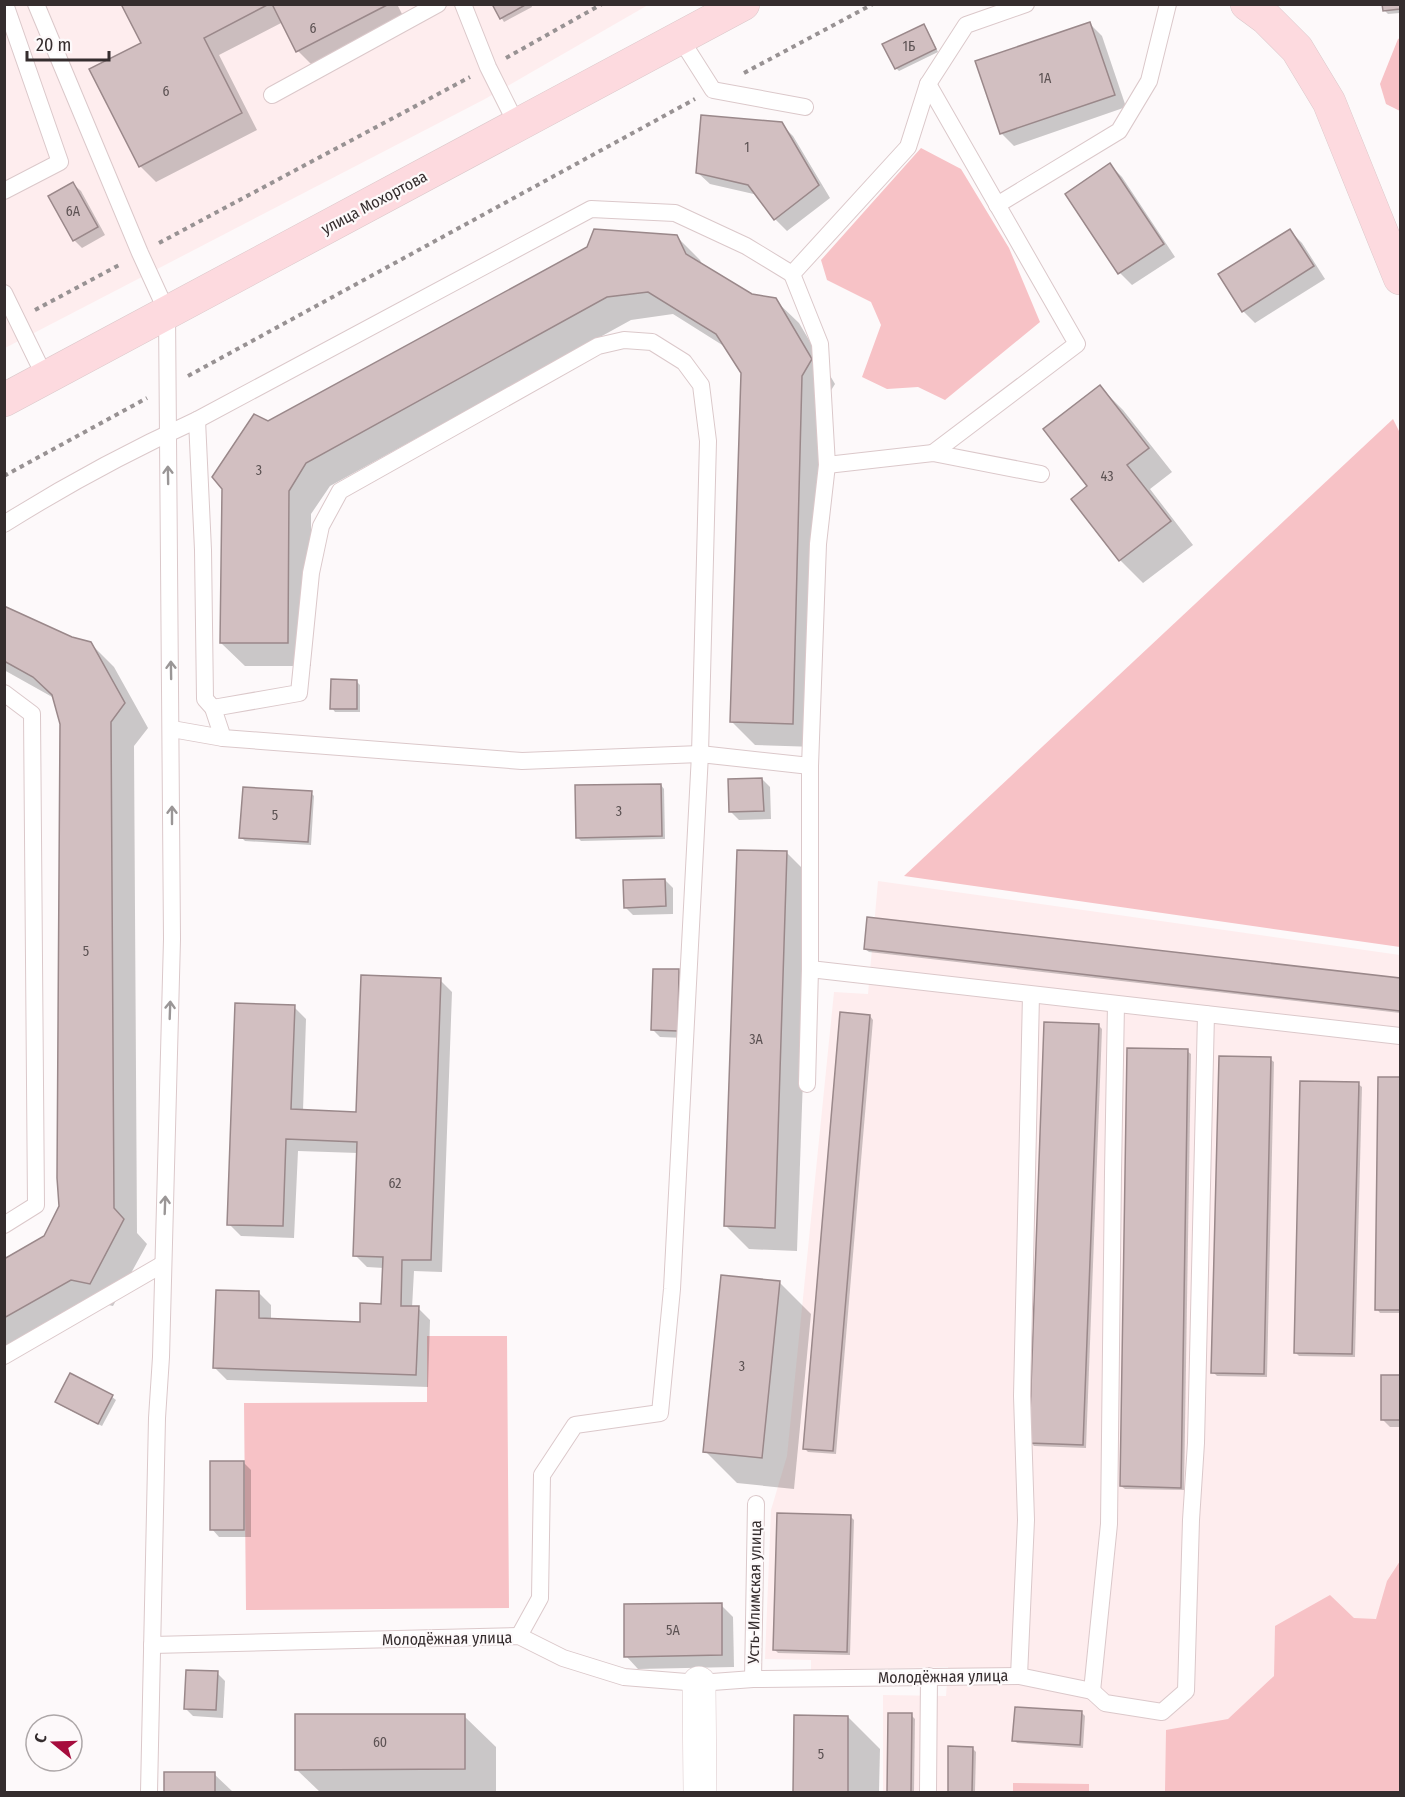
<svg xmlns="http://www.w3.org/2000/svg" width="1405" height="1797" font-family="'Fira Sans Condensed',sans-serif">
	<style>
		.built { fill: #feedee }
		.green { fill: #f7c2c6 }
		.shadow { fill: #0003 }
		.building { fill: #d2bfc1; stroke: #9a888a; stroke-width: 1.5 }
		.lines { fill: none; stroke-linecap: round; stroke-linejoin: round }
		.lane-casing { stroke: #dbc8ca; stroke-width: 18 }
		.street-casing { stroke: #dbc8ca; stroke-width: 34 }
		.secondary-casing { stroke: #dbc8ca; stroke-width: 34 }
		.path { stroke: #989293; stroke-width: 4; stroke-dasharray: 4.5 4.5; stroke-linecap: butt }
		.lane { stroke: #fff; stroke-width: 16 }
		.street { stroke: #fff; stroke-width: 33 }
		.secondary { stroke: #fddadf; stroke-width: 33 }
		.oneway { stroke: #9a9696 }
		.labels { text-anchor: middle; stroke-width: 4.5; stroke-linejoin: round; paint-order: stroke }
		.number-label { font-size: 14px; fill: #5c5253 }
		.street-label { font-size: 16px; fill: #352d2e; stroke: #fdf9fa }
	</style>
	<rect width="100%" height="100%" fill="#fdf9fa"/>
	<g class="built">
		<path d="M 5,5 L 648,5 L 485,99 L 5,348 Z"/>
		<path d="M 878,881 L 1400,955 L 1400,1792 L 883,1792 L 883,1695 L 946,1696 L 948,1667 L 811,1670 L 811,1660 L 765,1659 L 771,1510 L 787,1456 L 834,992 L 868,994 Z"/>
	</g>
	<g class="green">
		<path d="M 1400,38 L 1400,111 L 1386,104 L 1380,84 L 1398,39 Z"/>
		<path d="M 921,148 L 961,169 L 1009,248 L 1040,322 L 945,400 L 918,387 L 887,389 L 862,377 L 881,325 L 871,302 L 827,280 L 821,260 Z"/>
		<path d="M 1393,419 L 1400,433 L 1400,947 L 904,876 Z"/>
		<path d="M 427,1336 L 507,1336 L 509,1608 L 246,1610 L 244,1403 L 427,1402 Z"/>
		<path d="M 1400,1561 L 1400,1792 L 1165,1792 L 1166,1730 L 1228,1719 L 1274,1676 L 1275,1626 L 1330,1595 L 1354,1618 L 1376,1619 L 1387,1581 Z"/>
		<path d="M 1013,1783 L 1089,1784 L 1089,1792 L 1013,1792 Z"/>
	</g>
	<g class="shadow">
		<path d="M 123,4 L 397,4 L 405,20 L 314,67 L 298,51 L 283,22 L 219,55 L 257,130 L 156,182 L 140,166 L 143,44 Z"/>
		<path d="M 493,4 L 531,4 L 532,7 L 504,22 Z"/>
		<path d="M 1383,4 L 1400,4 L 1400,13 L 1388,14 L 1384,10 Z"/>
		<path d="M 1090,24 L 1102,36 L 1126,107 L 1014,146 L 1002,134 L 977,62 Z"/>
		<path d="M 923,26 L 927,29 L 938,52 L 899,71 L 896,68 Z"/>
		<path d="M 781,124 L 793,136 L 830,198 L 787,231 L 775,219 L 758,195 L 710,184 L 697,172 Z"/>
		<path d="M 1110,165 L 1122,177 L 1175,257 L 1132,285 L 1120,273 L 1067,194 Z"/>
		<path d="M 73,184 L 81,191 L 105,235 L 82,248 L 74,240 Z"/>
		<path d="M 1290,231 L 1302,243 L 1325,279 L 1255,323 L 1243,311 Z"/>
		<path d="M 676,236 L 700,260 L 703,266 L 751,296 L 775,300 L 799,323 L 835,384 L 825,400 L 816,747 L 755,745 L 731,721 L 742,372 L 727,348 L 673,314 L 631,320 L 330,486 L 311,514 L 311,666 L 245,666 L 221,643 L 268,422 Z"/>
		<path d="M 1100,387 L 1123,410 L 1172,472 L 1150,489 L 1193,545 L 1143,583 L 1120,560 L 1090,486 Z"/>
		<path d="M 4,607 L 72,639 L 90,643 L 114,667 L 148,728 L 134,746 L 137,1233 L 147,1244 L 113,1306 L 95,1302 L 4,1355 L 4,1261 L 45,1237 L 60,1206 L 62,724 L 54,698 L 4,670 Z"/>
		<path d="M 357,682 L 360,685 L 360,712 L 335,712 L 332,708 Z"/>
		<path d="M 762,779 L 770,787 L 771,819 L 739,820 L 731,812 Z"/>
		<path d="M 661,785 L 664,789 L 665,839 L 581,841 L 577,837 Z"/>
		<path d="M 311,793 L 314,796 L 311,845 L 245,841 L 241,837 Z"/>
		<path d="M 787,853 L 810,876 L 797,1251 L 749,1249 L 726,1226 Z"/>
		<path d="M 665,880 L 673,888 L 673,914 L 633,915 L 625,907 Z"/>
		<path d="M 869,918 L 1400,979 L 1400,1013 L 869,952 L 865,949 Z"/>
		<path d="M 679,971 L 687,979 L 685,1038 L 660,1037 L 652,1029 Z"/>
		<path d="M 440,980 L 452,992 L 442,1272 L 414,1271 L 412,1308 L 418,1308 L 430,1320 L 428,1387 L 227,1380 L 215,1368 L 259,1293 L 271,1305 L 271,1320 L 361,1323 L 382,1305 L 384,1268 L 367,1267 L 355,1255 L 358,1153 L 298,1151 L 294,1238 L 241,1236 L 229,1224 L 294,1007 L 306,1019 L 303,1111 L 358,1113 Z"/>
		<path d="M 870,1016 L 873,1020 L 836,1454 L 808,1452 L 804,1448 Z"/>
		<path d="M 1098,1025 L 1102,1029 L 1086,1448 L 1034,1446 L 1030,1442 Z"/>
		<path d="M 1187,1051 L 1191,1054 L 1184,1490 L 1125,1489 L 1121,1486 Z"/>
		<path d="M 1270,1059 L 1274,1062 L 1267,1377 L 1217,1376 L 1213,1372 Z"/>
		<path d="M 1380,1078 L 1400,1079 L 1400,1313 L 1380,1313 L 1377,1309 Z"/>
		<path d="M 1358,1084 L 1362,1087 L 1355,1357 L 1299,1356 L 1295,1352 Z"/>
		<path d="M 779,1282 L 811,1314 L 794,1489 L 737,1483 L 705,1451 Z"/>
		<path d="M 70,1375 L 112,1397 L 116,1400 L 102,1426 L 60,1405 L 57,1402 Z"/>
		<path d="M 1383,1376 L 1400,1377 L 1400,1427 L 1390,1427 L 1382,1419 Z"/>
		<path d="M 243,1462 L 251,1470 L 251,1537 L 219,1537 L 212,1529 Z"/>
		<path d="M 851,1517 L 854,1520 L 850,1655 L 778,1653 L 774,1649 Z"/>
		<path d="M 721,1605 L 733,1617 L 734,1667 L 638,1669 L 626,1656 Z"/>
		<path d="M 217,1673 L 225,1681 L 223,1718 L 193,1716 L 185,1708 Z"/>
		<path d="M 1082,1713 L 1085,1716 L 1083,1748 L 1017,1743 L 1014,1740 Z"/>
		<path d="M 889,1715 L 911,1715 L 915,1719 L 914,1792 L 888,1792 Z"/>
		<path d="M 464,1716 L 496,1747 L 496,1792 L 320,1792 L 296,1769 Z"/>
		<path d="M 795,1717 L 848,1717 L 880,1749 L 879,1792 L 794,1792 Z"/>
		<path d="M 950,1748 L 972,1748 L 976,1752 L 975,1792 L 949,1792 Z"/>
		<path d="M 165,1774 L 214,1774 L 233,1792 L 165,1792 Z"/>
	</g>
	<g class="building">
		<path d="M 121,4 L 269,4 L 204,38 L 242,113 L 139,167 L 89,69 L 141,43 Z"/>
		<path d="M 272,4 L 389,4 L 296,52 Z"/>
		<path d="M 492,4 L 527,4 L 500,19 Z"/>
		<path d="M 1382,4 L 1400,4 L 1400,9 L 1383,11 Z"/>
		<path d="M 1090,22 L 1115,95 L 1000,134 L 975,61 Z"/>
		<path d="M 924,24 L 936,49 L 895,69 L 882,44 Z"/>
		<path d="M 701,115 L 782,122 L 819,185 L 774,220 L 748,185 L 696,173 Z"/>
		<path d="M 1110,163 L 1164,244 L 1118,274 L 1065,194 Z"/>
		<path d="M 73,182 L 98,227 L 73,241 L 48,196 Z"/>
		<path d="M 594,229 L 677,235 L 686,254 L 752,294 L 776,298 L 812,359 L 802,376 L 793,724 L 730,722 L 741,373 L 716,334 L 648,292 L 607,297 L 306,463 L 289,491 L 288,643 L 220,643 L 222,489 L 212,477 L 254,414 L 268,421 L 587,247 Z"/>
		<path d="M 1290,229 L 1314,266 L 1242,312 L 1218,274 Z"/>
		<path d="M 1100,385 L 1149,448 L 1127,465 L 1171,521 L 1119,561 L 1071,499 L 1087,486 L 1043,429 Z"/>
		<path d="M 4,606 L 72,637 L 91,642 L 125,703 L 111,722 L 114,1208 L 124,1219 L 90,1284 L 71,1280 L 4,1318 L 4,1259 L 44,1236 L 59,1206 L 57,1178 L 60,724 L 52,695 L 33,677 L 4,661 Z"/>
		<path d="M 331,679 L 357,680 L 357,709 L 330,709 Z"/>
		<path d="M 762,778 L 764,811 L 729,812 L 728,779 Z"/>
		<path d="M 661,784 L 662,836 L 576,838 L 575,785 Z"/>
		<path d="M 243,787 L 312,791 L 308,842 L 239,838 Z"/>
		<path d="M 737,850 L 787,851 L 775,1228 L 724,1226 Z"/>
		<path d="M 665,879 L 666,906 L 624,908 L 623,880 Z"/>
		<path d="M 867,917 L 1400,978 L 1400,1011 L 864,949 Z"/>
		<path d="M 653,969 L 679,969 L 678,1031 L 651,1030 Z"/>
		<path d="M 361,975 L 441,978 L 431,1260 L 402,1260 L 401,1306 L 419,1306 L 416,1375 L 213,1368 L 216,1290 L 259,1291 L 259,1318 L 360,1322 L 360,1303 L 381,1304 L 383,1257 L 353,1256 L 357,1142 L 286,1139 L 283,1226 L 227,1225 L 235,1003 L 295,1005 L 291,1109 L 356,1112 Z"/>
		<path d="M 840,1012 L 870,1015 L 833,1451 L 803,1449 Z"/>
		<path d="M 1044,1022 L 1099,1024 L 1083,1445 L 1029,1443 Z"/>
		<path d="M 1127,1048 L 1188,1049 L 1181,1488 L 1120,1486 Z"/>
		<path d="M 1219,1056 L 1271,1057 L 1264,1374 L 1211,1373 Z"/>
		<path d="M 1378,1077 L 1400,1077 L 1400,1310 L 1375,1310 Z"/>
		<path d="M 1300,1081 L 1359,1082 L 1352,1354 L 1294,1353 Z"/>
		<path d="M 721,1275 L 780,1281 L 762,1458 L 703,1452 Z"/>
		<path d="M 70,1373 L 113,1395 L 98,1424 L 55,1402 Z"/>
		<rect x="1381" y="1375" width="19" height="45"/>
		<rect x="210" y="1461" width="34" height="69"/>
		<path d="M 777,1513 L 851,1515 L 847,1652 L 773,1650 Z"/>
		<path d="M 722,1603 L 722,1655 L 624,1657 L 624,1604 Z"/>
		<path d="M 186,1670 L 218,1671 L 216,1710 L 184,1709 Z"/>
		<path d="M 1015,1707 L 1082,1711 L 1080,1745 L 1012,1741 Z"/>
		<path d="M 888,1713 L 912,1713 L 911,1792 L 887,1792 Z"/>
		<path d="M 295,1714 L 465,1714 L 465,1769 L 295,1770 Z"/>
		<path d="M 794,1715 L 848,1716 L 848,1792 L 793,1792 Z"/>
		<path d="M 948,1746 L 973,1747 L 972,1792 L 948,1792 Z"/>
		<rect x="164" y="1772" width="51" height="20"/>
	</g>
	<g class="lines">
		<defs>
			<g id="lane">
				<path d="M 36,4 L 140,253 L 167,312 L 172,939 L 161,1357 L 157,1418 L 149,1792"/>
				<path d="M 463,4 L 488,67 L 517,125"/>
				<path d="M 680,38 L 713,90 L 805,107"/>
				<path d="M 928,84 L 1077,344 L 933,453"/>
				<path d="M 272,95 L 438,4"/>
				<path d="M 4,191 L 60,162 L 5,4"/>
				<path d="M 997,205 L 1119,131 L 1149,81 L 1168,4"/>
				<path d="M 4,293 L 45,377"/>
				<path d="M 197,420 L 591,209 L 675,213 L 746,246 L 792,274"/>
				<path d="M 827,465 L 933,453 L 1041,474"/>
				<path d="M 4,524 C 66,485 131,450 197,420 L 203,550 L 205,699 L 213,708 L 223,738 L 522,761 L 700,754 L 810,766"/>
				<path d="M 4,693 L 32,714 L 36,1205 L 4,1225"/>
				<path d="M 213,708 L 299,693 L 311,573 L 321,526 L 340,491 L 598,346 L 624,340 L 652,342 L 684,362 L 701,385 L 708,441 L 700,754 L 672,1289 L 660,1413 L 575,1425 L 542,1475 L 540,1598 L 519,1636"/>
				<path d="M 172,729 L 223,738"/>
				<path d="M 810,969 L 1400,1036"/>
				<path d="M 807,1084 L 810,969 L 810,766 L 818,544 L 827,465 L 820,344 L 792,274 L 908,147 L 928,84 L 966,25 L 1026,4"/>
				<path d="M 4,1356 L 163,1264"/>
				<path d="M 152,1645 L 519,1636 L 563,1658 L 624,1677 L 699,1683 L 753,1679 L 1019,1676 L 1092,1691"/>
				<path d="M 1019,1676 L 1026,1520 L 1022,1396 L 1031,995"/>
				<path d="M 753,1679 L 756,1504"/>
				<path d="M 1092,1691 L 1105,1703 L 1162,1712 L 1186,1691 L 1191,1520 L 1196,1443 L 1206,1014"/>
				<path d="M 1092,1691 L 1109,1524 L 1113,1173 L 1116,1004"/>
				<path d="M 928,1792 L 929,1676"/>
			</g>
			<path id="street" d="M 699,1683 L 700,1792"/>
			<g id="secondary">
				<path d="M 1247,4 L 1266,18 L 1297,49 L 1329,102 L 1400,278"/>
				<path d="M 4,400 L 743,4"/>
			</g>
		</defs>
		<use href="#lane" class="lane-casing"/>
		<use href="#street" class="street-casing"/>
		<use href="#secondary" class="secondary-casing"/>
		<g class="path">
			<path d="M 506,58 L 602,4"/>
			<path d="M 744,73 L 873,4"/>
			<path d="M 159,243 L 470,77"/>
			<path d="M 35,310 L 121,264"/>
			<path d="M 188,376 L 695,99"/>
			<path d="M 4,476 L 147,398"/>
		</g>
		<use href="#lane" class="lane"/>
		<use href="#street" class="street"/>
		<use href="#secondary" class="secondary"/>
	</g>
	<defs><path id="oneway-shaft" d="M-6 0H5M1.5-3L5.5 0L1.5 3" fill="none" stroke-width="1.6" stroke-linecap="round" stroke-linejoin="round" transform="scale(1.5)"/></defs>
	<g class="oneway">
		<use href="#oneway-shaft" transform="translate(168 475) rotate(-91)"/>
		<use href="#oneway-shaft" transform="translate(171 670) rotate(-91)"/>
		<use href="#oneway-shaft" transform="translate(172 815) rotate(-90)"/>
		<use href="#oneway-shaft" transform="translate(170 1010) rotate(-88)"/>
		<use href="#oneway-shaft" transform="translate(165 1205) rotate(-88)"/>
	</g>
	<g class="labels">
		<g class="number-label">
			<text x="313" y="33">6</text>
			<text x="909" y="51">1Б</text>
			<text x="1045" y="83">1А</text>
			<text x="166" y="96">6</text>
			<text x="747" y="152">1</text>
			<text x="73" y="216">6А</text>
			<text x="259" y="475">3</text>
			<text x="1107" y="481">43</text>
			<text x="619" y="816">3</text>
			<text x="275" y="820">5</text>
			<text x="86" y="956">5</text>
			<text x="756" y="1044">3А</text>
			<text x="395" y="1188">62</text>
			<text x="742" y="1371">3</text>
			<text x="673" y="1635">5А</text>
			<text x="380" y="1747">60</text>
			<text x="821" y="1759">5</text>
		</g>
		<g class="street-label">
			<text transform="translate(374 202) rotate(-28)" y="6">улица Мохортова</text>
			<text transform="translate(754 1592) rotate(-89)" y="6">Усть-Илимская улица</text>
			<text transform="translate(447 1638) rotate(-1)" y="6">Молодёжная улица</text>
			<text transform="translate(943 1676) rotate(-1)" y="6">Молодёжная улица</text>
		</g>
	</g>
	<rect width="1405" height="1797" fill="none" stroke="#352d2e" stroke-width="12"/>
	<g transform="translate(54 1743) rotate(289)"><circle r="28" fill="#fdf9fa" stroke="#ada7a8" stroke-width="1.5"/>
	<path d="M0-4.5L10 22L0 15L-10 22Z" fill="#a60c3d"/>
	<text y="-9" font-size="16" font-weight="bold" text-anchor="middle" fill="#352d2e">С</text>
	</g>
	<path d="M27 51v9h82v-9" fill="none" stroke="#352d2e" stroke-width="3"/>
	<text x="36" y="51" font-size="18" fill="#352d2e" stroke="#fdf9fa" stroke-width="4.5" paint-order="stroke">20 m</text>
</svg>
